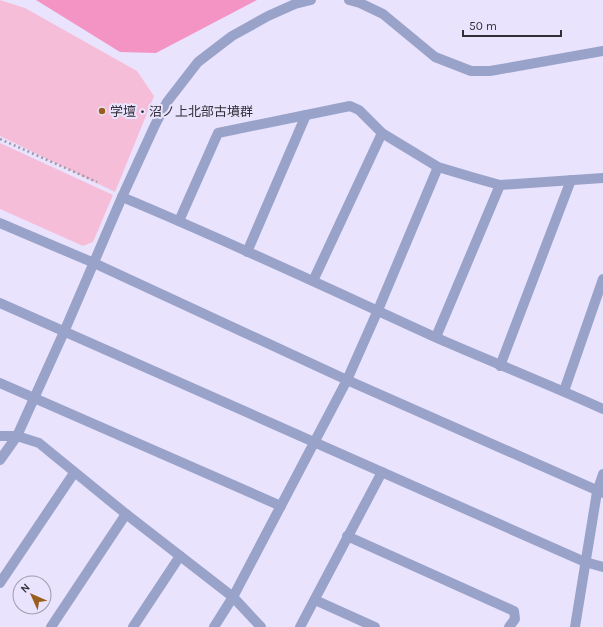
<svg xmlns="http://www.w3.org/2000/svg" width="603" height="627" font-family="Karla,'Noto Sans JP',sans-serif">
	<style>
		.green { fill: #f6bdd8 }
		.forest { fill: #f394c5 }
		.lines { fill: none; stroke-linecap: round; stroke-linejoin: round }
		.path { stroke: #9e99ac; stroke-width: 2.5; stroke-dasharray: 2 3; stroke-linecap: butt }
		.minor { stroke: #99a3ca; stroke-width: 10 }
		.poi-dot { fill: #9a5f1e; stroke: #eae3fd; stroke-width: 1.5 }
		.labels { text-anchor: middle; stroke-width: 4; stroke-linejoin: round; paint-order: stroke }
		.poi-label { font-size: 13px; fill: #322f39; stroke: #eae3fd; text-anchor: start }
	</style>
	<rect width="100%" height="100%" fill="#eae3fd"/>
	<g class="green">
		<path d="M 0,0 L 25,8 L 137,71 L 154,96 L 115,192 L 0,136 Z"/>
		<path d="M 0,143 L 113,195 L 93,242 L 83,246 L 0,209 Z"/>
	</g>
	<path class="forest" d="M 36,0 L 257,0 L 156,53 L 120,52 Z"/>
	<g class="lines">
		<path class="path" d="M 0,139 L 97,182"/>
		<g class="minor">
			<path d="M 349,0 L 360,3 L 383,14 L 435,57 L 471,71 L 490,71 L 603,51"/>
			<path d="M 122,197 C 228,241 332,290 437,338 C 492,362 548,384 603,409"/>
			<path d="M 179,221 L 218,133 L 350,106 L 359,110 L 382,133 L 438,167 L 475,178 L 500,185 L 603,178"/>
			<path d="M 0,223 L 94,263 L 347,380 L 603,493"/>
			<path d="M 247,252 L 306,115"/>
			<path d="M 313,281 L 382,133"/>
			<path d="M 0,303 L 585,562 L 603,567"/>
			<path d="M 436,337 L 500,185"/>
			<path d="M 500,366 L 571,180"/>
			<path d="M 0,383 L 281,506"/>
			<path d="M 564,391 L 603,279"/>
			<path d="M 0,436 L 17,436 L 39,443 L 126,514 L 233,597 L 261,627"/>
			<path d="M 0,460 L 17,436 L 64,332 L 122,197 L 155,125 L 167,102 L 198,62 L 232,36 L 268,16 L 295,4 L 311,0"/>
			<path d="M 347,536 L 514,611 L 515,619 L 509,627"/>
			<path d="M 0,583 L 74,473"/>
			<path d="M 315,600 L 375,627"/>
			<path d="M 51,627 L 126,514"/>
			<path d="M 133,627 L 180,556"/>
			<path d="M 214,627 L 233,597 L 347,380 L 378,310 L 438,167"/>
			<path d="M 300,627 L 382,472"/>
			<path d="M 575,627 L 597,492 L 603,474"/>
		</g>
	</g>
	<circle class="poi-dot" cx="102" cy="111" r="4"/>
	<g class="labels">
		<g class="poi-label">
			<text x="110" y="116">学壇・沼ノ上北部古墳群</text>
		</g>
	</g>
	<g transform="translate(32 595) rotate(315)"><circle r="19" fill="#eae3fd" stroke="#a09baf"/>
	<path d="M0-3L7 15L0 10L-7 15Z" fill="#9a5f1e"/>
	<text y="-6" font-size="11" font-weight="bold" text-anchor="middle" fill="#322f39">N</text>
	</g>
	<path d="M463 30v6h98v-6" fill="none" stroke="#322f39" stroke-width="2"/>
	<text x="469" y="30" font-size="12" fill="#322f39" stroke="#eae3fd" stroke-width="3" paint-order="stroke">50 m</text>
</svg>
